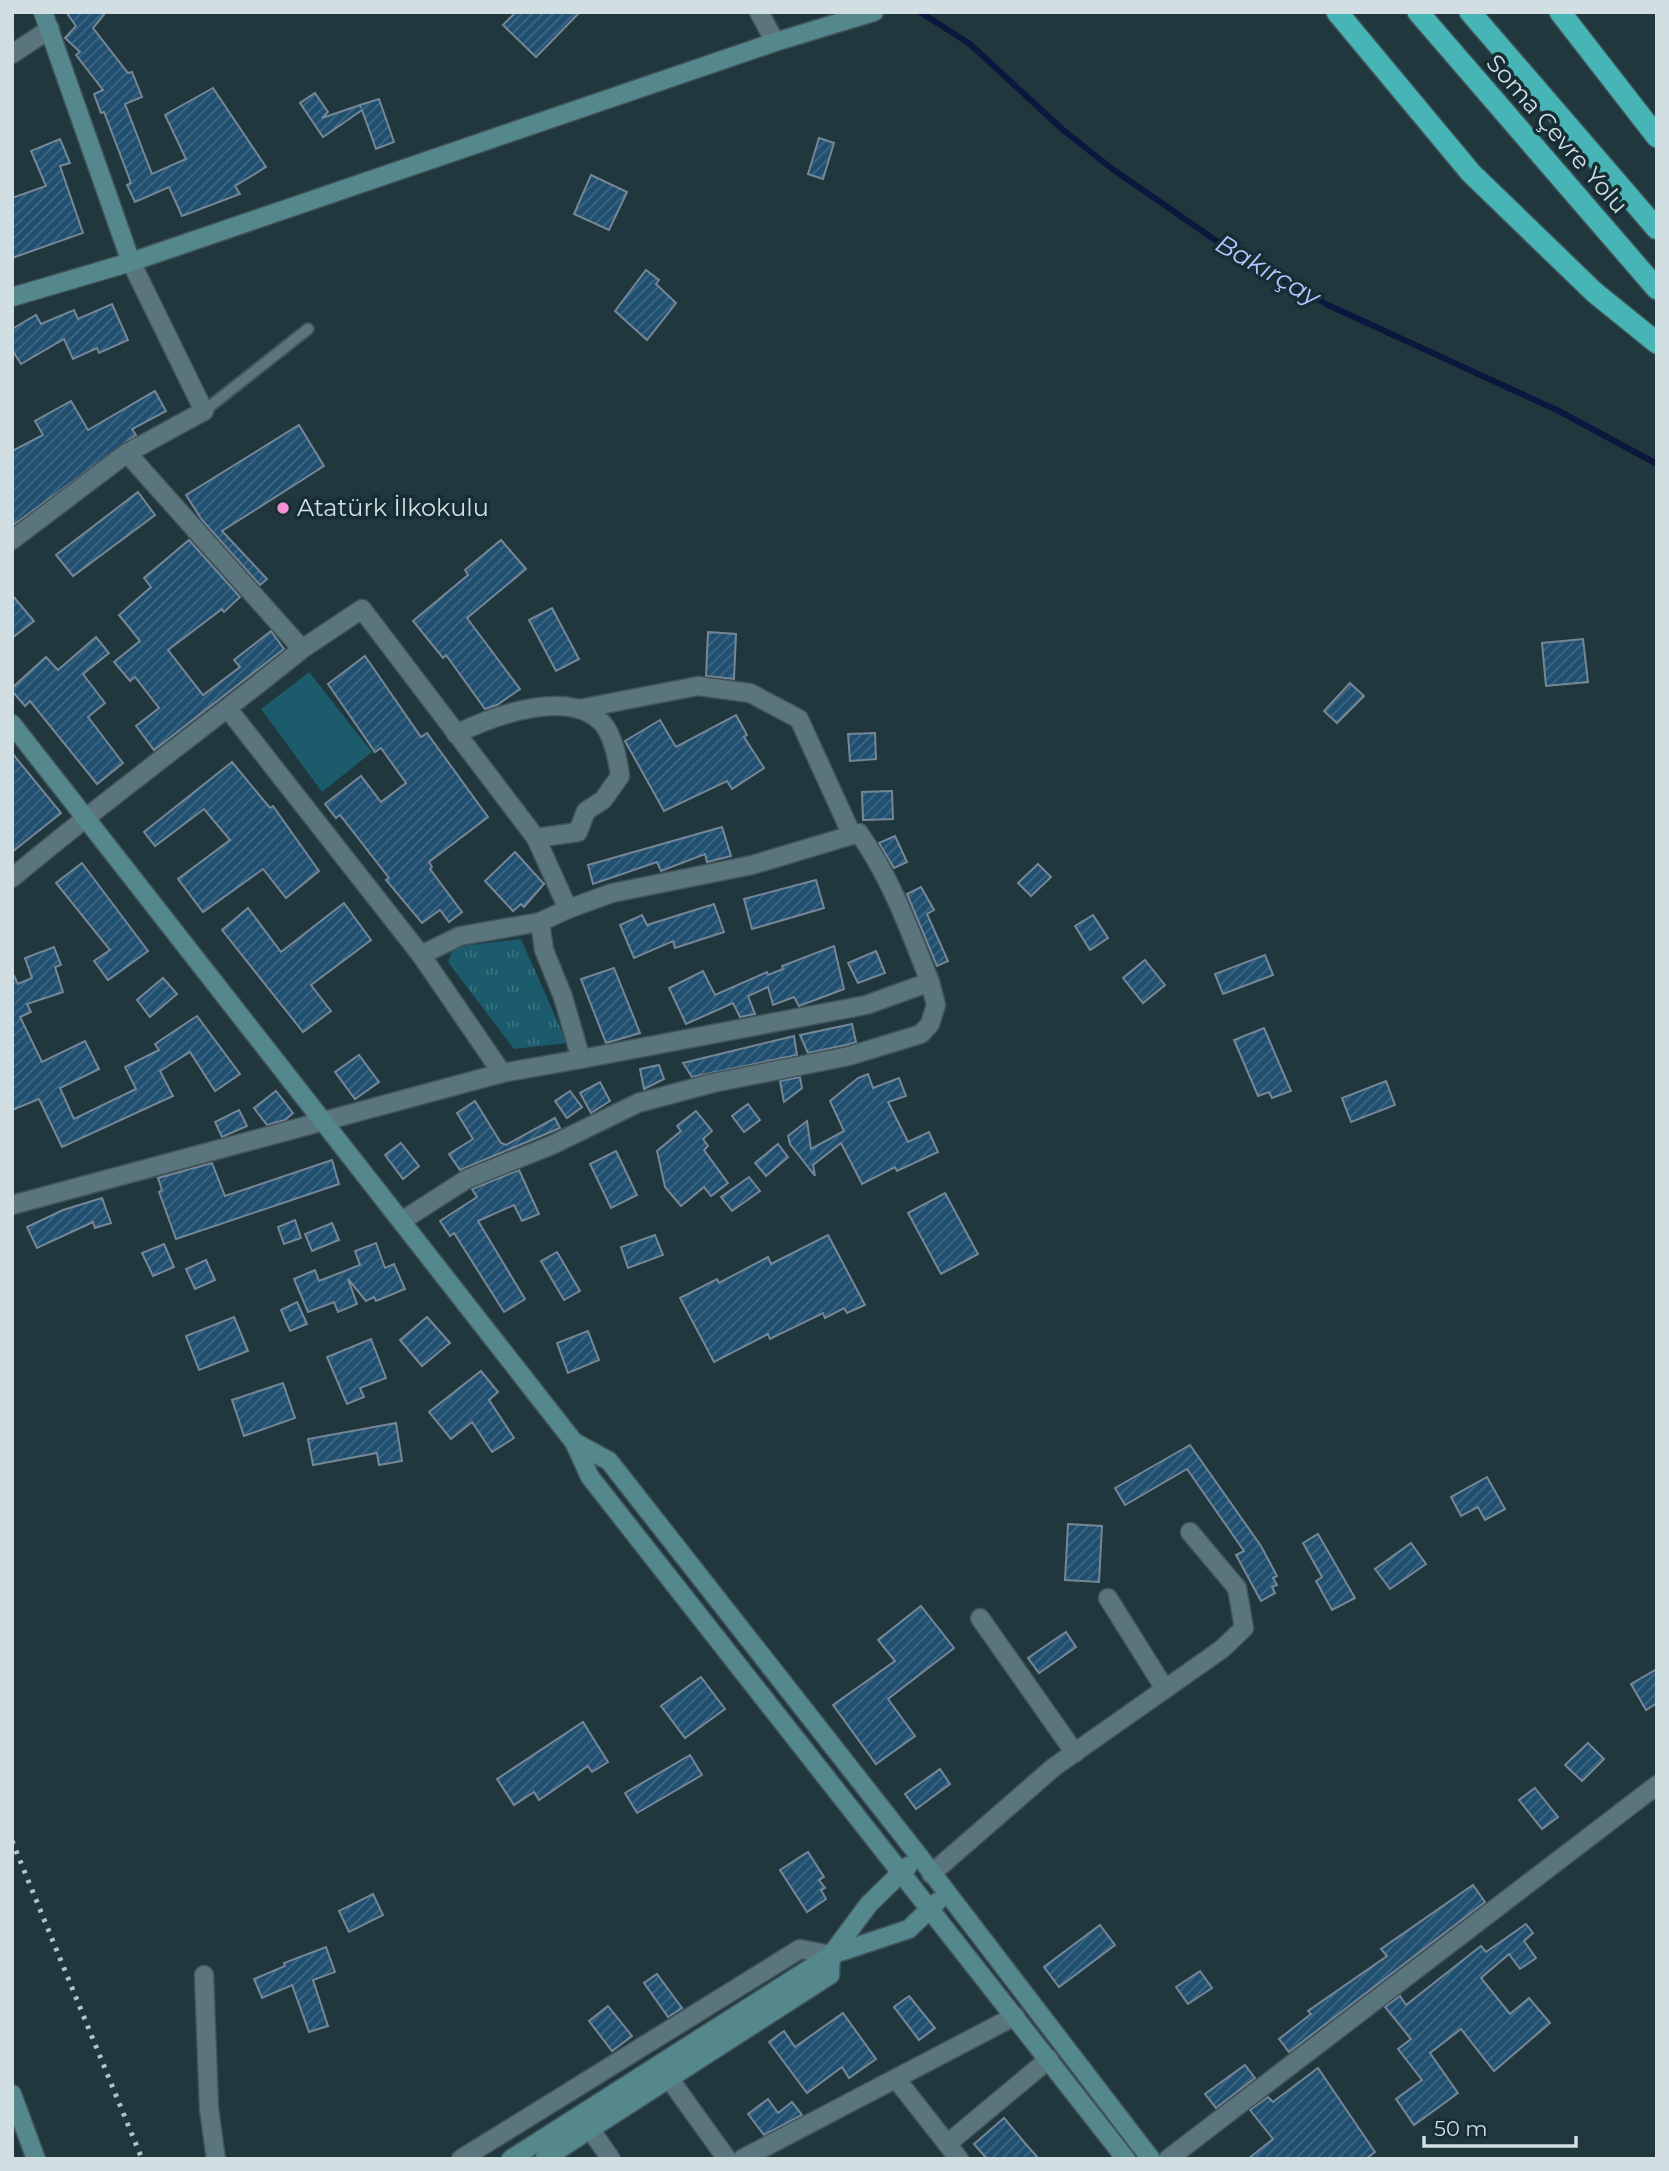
<svg xmlns="http://www.w3.org/2000/svg" width="1669" height="2171" font-family="Montserrat,sans-serif">
	<style>
		.grass { fill: #1b5b6c }
		.park { fill: url(#park-tufts) }
		.lines { fill: none; stroke-linecap: round; stroke-linejoin: round }
		.stream { stroke: #0b173c; stroke-width: 6 }
		.building { fill: url(#building-hatch); stroke: #758797; stroke-width: 2 }
		.lane-casing { stroke: #40545a; stroke-width: 14 }
		.street-casing { stroke: #40545a; stroke-width: 21 }
		.secondary-casing { stroke: #40545a; stroke-width: 21 }
		.highway-casing { stroke: #40545a; stroke-width: 24 }
		.lane { stroke: #5b757c; stroke-width: 10 }
		.street { stroke: #5b757c; stroke-width: 18 }
		.secondary { stroke: #55888d; stroke-width: 18 }
		.highway { stroke: #47b5b5; stroke-width: 21 }
		.rail { stroke: #b3c3c7; stroke-width: 5; stroke-dasharray: 3.5 7; stroke-linecap: butt }
		.poi-dot { fill: #f391d5; stroke: #162d34; stroke-width: 2.5 }
		.labels { text-anchor: middle; stroke-width: 7; stroke-linejoin: round; paint-order: stroke }
		.street-label { font-size: 24px; fill: #d1dfe3; stroke: #162d34 }
		.poi-label { font-size: 24px; fill: #d1dfe3; stroke: #162d34; text-anchor: start }
		.water-label { font-size: 26px; font-style: italic; fill: #afc7ff; stroke: #162d34 }
	</style>
	<defs>
		<pattern id="park-tufts" width="24" height="20" patternUnits="userSpaceOnUse" patternTransform="scale(1.75)"><rect width="24" height="20" fill="#1b5b6c"/><path d="M3 7l-1-3M5 7V3M7 7l1-3M15 17l-1-3M17 17v-4M19 17l1-3" fill="none" stroke="#3b7281"/></pattern>
		<pattern id="building-hatch" width="6" height="6" patternUnits="userSpaceOnUse" patternTransform="scale(1.75)"><rect width="6" height="6" fill="#214f6f"/><path d="M-1 1l2-2M0 6l6-6M5 7l2-2" fill="none" stroke="#406883"/></pattern>
	</defs>
	<rect width="100%" height="100%" fill="#20373e"/>
	<path class="grass" d="M 309,672 L 372,752 L 322,792 L 261,709 Z"/>
	<path class="park" d="M 521,939 L 567,1043 L 514,1049 L 448,962 L 454,947 Z"/>
	<g class="lines">
		<path class="stream" d="M 920,12 L 970,44 L 1062,129 L 1111,168 L 1218,242 L 1328,305 L 1559,411 L 1657,464"/>
	</g>
	<g class="building">
		<path d="M 66,12 L 106,12 L 93,28 L 128,73 L 132,72 L 142,97 L 125,104 L 152,174 L 186,159 L 165,115 L 213,88 L 266,167 L 235,186 L 240,194 L 182,216 L 169,187 L 135,202 L 127,185 L 131,183 L 104,112 L 101,113 L 94,94 L 103,90 L 76,55 L 80,52 L 65,38 L 76,26 Z"/>
		<path d="M 516,12 L 580,12 L 536,57 L 503,25 Z"/>
		<path d="M 315,93 L 328,112 L 322,118 L 360,105 L 361,108 L 360,105 L 379,99 L 394,142 L 376,149 L 362,110 L 323,137 L 300,103 Z"/>
		<path d="M 819,138 L 834,143 L 823,179 L 808,174 Z"/>
		<path d="M 60,139 L 70,163 L 60,166 L 83,233 L 12,258 L 12,198 L 46,186 L 31,151 Z"/>
		<path d="M 591,175 L 627,192 L 609,230 L 574,214 Z"/>
		<path d="M 646,270 L 659,280 L 656,284 L 676,303 L 647,340 L 615,311 Z"/>
		<path d="M 112,304 L 128,340 L 99,353 L 97,348 L 73,359 L 64,339 L 21,364 L 12,350 L 12,329 L 36,315 L 41,324 L 74,310 L 78,319 Z"/>
		<path d="M 155,391 L 166,411 L 132,429 L 136,435 L 12,526 L 12,451 L 43,435 L 35,421 L 71,401 L 88,430 Z"/>
		<path d="M 299,425 L 324,466 L 222,531 L 267,579 L 260,585 L 202,520 L 186,495 Z"/>
		<path d="M 138,492 L 155,515 L 73,576 L 56,555 Z"/>
		<path d="M 189,540 L 240,597 L 224,612 L 222,609 L 168,650 L 203,695 L 240,667 L 234,660 L 271,631 L 284,649 L 154,750 L 136,726 L 159,708 L 135,677 L 130,681 L 114,662 L 140,641 L 119,615 L 151,587 L 144,578 Z"/>
		<path d="M 501,540 L 526,569 L 467,618 L 520,689 L 497,705 L 485,709 L 446,655 L 443,658 L 413,621 L 468,575 L 465,570 Z"/>
		<path d="M 12,595 L 34,621 L 12,638 Z"/>
		<path d="M 552,608 L 579,659 L 556,671 L 529,620 Z"/>
		<path d="M 708,632 L 736,634 L 734,679 L 706,676 Z"/>
		<path d="M 96,637 L 109,653 L 83,674 L 105,703 L 88,717 L 123,763 L 97,784 L 30,701 L 25,706 L 12,691 L 12,688 L 46,657 L 58,670 Z"/>
		<path d="M 1583,639 L 1588,682 L 1546,686 L 1542,643 Z"/>
		<path d="M 365,656 L 421,737 L 427,733 L 488,817 L 429,862 L 432,867 L 430,869 L 462,912 L 449,922 L 440,910 L 422,923 L 386,880 L 389,878 L 340,815 L 336,818 L 325,804 L 361,776 L 381,802 L 406,783 L 381,748 L 375,752 L 328,684 Z"/>
		<path d="M 1350,683 L 1364,696 L 1337,723 L 1324,711 Z"/>
		<path d="M 736,715 L 747,735 L 744,737 L 764,768 L 732,789 L 727,781 L 664,811 L 625,741 L 660,720 L 676,747 Z"/>
		<path d="M 875,733 L 876,759 L 850,761 L 848,734 Z"/>
		<path d="M 12,753 L 61,813 L 12,852 Z"/>
		<path d="M 232,762 L 270,808 L 273,806 L 319,871 L 286,898 L 263,869 L 203,912 L 178,879 L 230,840 L 204,809 L 155,846 L 144,832 Z"/>
		<path d="M 892,791 L 893,819 L 863,820 L 862,792 Z"/>
		<path d="M 722,827 L 731,856 L 707,862 L 705,854 L 661,871 L 657,862 L 593,884 L 588,865 Z"/>
		<path d="M 895,836 L 907,862 L 894,868 L 879,843 Z"/>
		<path d="M 515,852 L 544,884 L 524,907 L 521,904 L 513,911 L 485,881 Z"/>
		<path d="M 82,863 L 148,951 L 108,980 L 94,961 L 110,950 L 56,883 Z"/>
		<path d="M 1038,864 L 1051,877 L 1031,896 L 1018,883 Z"/>
		<path d="M 816,880 L 824,908 L 752,929 L 744,899 Z"/>
		<path d="M 921,887 L 934,910 L 927,914 L 948,961 L 937,966 L 907,894 Z"/>
		<path d="M 344,903 L 371,940 L 311,985 L 331,1011 L 303,1032 L 222,930 L 248,908 L 281,952 Z"/>
		<path d="M 714,904 L 724,932 L 675,948 L 673,941 L 634,958 L 620,925 L 642,915 L 647,925 Z"/>
		<path d="M 1093,915 L 1108,938 L 1090,950 L 1075,926 Z"/>
		<path d="M 834,946 L 844,989 L 799,1006 L 794,997 L 773,1005 L 768,987 L 748,996 L 755,1014 L 740,1017 L 733,1003 L 686,1024 L 669,988 L 703,971 L 715,995 L 767,972 L 768,975 L 783,969 L 782,966 Z"/>
		<path d="M 54,947 L 61,965 L 55,967 L 63,992 L 27,1004 L 31,1012 L 20,1017 L 42,1062 L 85,1041 L 99,1069 L 60,1088 L 74,1119 L 136,1089 L 125,1067 L 159,1050 L 155,1044 L 197,1016 L 240,1074 L 215,1091 L 190,1052 L 160,1071 L 173,1096 L 62,1147 L 39,1099 L 12,1110 L 12,972 L 18,984 L 32,978 L 25,958 Z"/>
		<path d="M 876,951 L 885,973 L 858,983 L 848,963 Z"/>
		<path d="M 1265,955 L 1273,975 L 1223,994 L 1215,974 Z"/>
		<path d="M 1145,960 L 1165,985 L 1143,1003 L 1123,978 Z"/>
		<path d="M 614,968 L 640,1033 L 606,1043 L 581,979 Z"/>
		<path d="M 163,978 L 177,994 L 150,1017 L 137,1000 Z"/>
		<path d="M 852,1024 L 856,1042 L 846,1045 L 808,1053 L 800,1035 Z"/>
		<path d="M 1264,1028 L 1291,1091 L 1272,1098 L 1269,1092 L 1258,1096 L 1234,1040 Z"/>
		<path d="M 794,1036 L 797,1055 L 692,1077 L 683,1063 Z"/>
		<path d="M 359,1055 L 379,1082 L 355,1099 L 335,1072 Z"/>
		<path d="M 659,1065 L 664,1079 L 644,1089 L 640,1069 Z"/>
		<path d="M 868,1074 L 873,1088 L 899,1078 L 906,1096 L 888,1102 L 908,1142 L 929,1132 L 938,1152 L 897,1171 L 895,1167 L 862,1184 L 841,1143 L 813,1165 L 815,1176 L 790,1144 L 788,1136 L 807,1121 L 811,1149 L 844,1131 L 830,1101 L 858,1078 Z"/>
		<path d="M 800,1077 L 802,1088 L 784,1102 L 780,1081 Z"/>
		<path d="M 1386,1081 L 1395,1105 L 1351,1122 L 1342,1098 Z"/>
		<path d="M 600,1082 L 610,1101 L 591,1113 L 580,1093 Z"/>
		<path d="M 276,1091 L 293,1113 L 285,1120 L 267,1125 L 254,1108 Z"/>
		<path d="M 570,1091 L 582,1107 L 567,1118 L 555,1101 Z"/>
		<path d="M 475,1101 L 501,1143 L 506,1145 L 555,1118 L 560,1128 L 460,1170 L 449,1154 L 473,1139 L 457,1113 Z"/>
		<path d="M 748,1104 L 760,1120 L 744,1132 L 732,1116 Z"/>
		<path d="M 239,1110 L 247,1126 L 222,1137 L 215,1122 Z"/>
		<path d="M 696,1111 L 712,1131 L 703,1139 L 708,1146 L 704,1150 L 728,1183 L 711,1196 L 704,1187 L 681,1206 L 665,1187 L 657,1151 L 681,1131 L 677,1126 Z"/>
		<path d="M 401,1143 L 419,1166 L 403,1179 L 385,1155 Z"/>
		<path d="M 778,1144 L 788,1157 L 766,1176 L 755,1163 Z"/>
		<path d="M 616,1151 L 637,1195 L 611,1208 L 590,1164 Z"/>
		<path d="M 332,1160 L 339,1184 L 176,1239 L 159,1192 L 162,1190 L 158,1178 L 212,1163 L 225,1196 Z"/>
		<path d="M 519,1170 L 539,1214 L 522,1221 L 514,1205 L 478,1221 L 525,1299 L 504,1312 L 454,1233 L 450,1236 L 440,1221 L 477,1197 L 472,1189 Z"/>
		<path d="M 749,1177 L 760,1191 L 732,1211 L 721,1197 Z"/>
		<path d="M 945,1193 L 978,1254 L 941,1274 L 908,1213 Z"/>
		<path d="M 102,1198 L 111,1223 L 95,1228 L 93,1222 L 37,1248 L 27,1227 L 63,1210 Z"/>
		<path d="M 295,1220 L 301,1238 L 284,1244 L 278,1227 Z"/>
		<path d="M 332,1223 L 339,1240 L 312,1251 L 305,1234 Z"/>
		<path d="M 655,1235 L 663,1255 L 628,1268 L 621,1247 Z"/>
		<path d="M 828,1235 L 865,1305 L 847,1313 L 844,1308 L 825,1318 L 823,1313 L 770,1339 L 768,1334 L 714,1362 L 680,1298 L 717,1279 L 719,1283 L 768,1257 L 771,1264 Z"/>
		<path d="M 376,1243 L 385,1268 L 394,1264 L 405,1289 L 376,1301 L 374,1297 L 366,1301 L 348,1279 L 357,1304 L 338,1312 L 334,1302 L 308,1312 L 294,1279 L 315,1270 L 319,1281 L 360,1265 L 355,1251 Z"/>
		<path d="M 164,1244 L 174,1267 L 153,1276 L 142,1253 Z"/>
		<path d="M 557,1252 L 580,1291 L 564,1300 L 541,1261 Z"/>
		<path d="M 206,1260 L 215,1280 L 195,1289 L 186,1269 Z"/>
		<path d="M 297,1302 L 307,1324 L 290,1331 L 281,1310 Z"/>
		<path d="M 234,1317 L 248,1351 L 199,1370 L 186,1336 Z"/>
		<path d="M 427,1317 L 450,1343 L 422,1366 L 400,1340 Z"/>
		<path d="M 588,1331 L 599,1360 L 568,1373 L 557,1343 Z"/>
		<path d="M 371,1339 L 386,1378 L 360,1388 L 364,1397 L 347,1404 L 327,1357 Z"/>
		<path d="M 481,1371 L 498,1392 L 489,1400 L 514,1438 L 492,1452 L 472,1422 L 451,1439 L 429,1412 Z"/>
		<path d="M 283,1383 L 295,1418 L 244,1436 L 232,1400 Z"/>
		<path d="M 396,1423 L 402,1461 L 379,1465 L 377,1453 L 313,1465 L 308,1439 Z"/>
		<path d="M 1190,1445 L 1261,1546 L 1277,1576 L 1273,1578 L 1277,1585 L 1272,1587 L 1275,1593 L 1261,1601 L 1236,1555 L 1244,1551 L 1187,1469 L 1125,1505 L 1115,1488 Z"/>
		<path d="M 1487,1477 L 1505,1509 L 1485,1520 L 1478,1507 L 1461,1516 L 1451,1497 Z"/>
		<path d="M 1068,1524 L 1102,1526 L 1099,1582 L 1065,1580 Z"/>
		<path d="M 1318,1534 L 1355,1598 L 1332,1610 L 1316,1581 L 1322,1577 L 1303,1543 Z"/>
		<path d="M 1411,1543 L 1426,1564 L 1390,1589 L 1375,1569 Z"/>
		<path d="M 921,1606 L 954,1648 L 888,1699 L 915,1736 L 876,1764 L 833,1705 L 895,1661 L 878,1640 Z"/>
		<path d="M 1066,1632 L 1076,1647 L 1039,1673 L 1028,1658 Z"/>
		<path d="M 1657,1669 L 1657,1703 L 1646,1710 L 1631,1684 Z"/>
		<path d="M 701,1677 L 725,1709 L 685,1738 L 661,1706 Z"/>
		<path d="M 583,1722 L 608,1762 L 592,1772 L 588,1766 L 539,1800 L 534,1792 L 514,1805 L 497,1779 Z"/>
		<path d="M 1588,1743 L 1604,1759 L 1582,1781 L 1565,1765 Z"/>
		<path d="M 690,1755 L 702,1775 L 637,1813 L 625,1793 Z"/>
		<path d="M 940,1769 L 950,1784 L 916,1809 L 905,1794 Z"/>
		<path d="M 1535,1788 L 1558,1817 L 1542,1829 L 1519,1800 Z"/>
		<path d="M 808,1852 L 824,1877 L 819,1880 L 825,1888 L 821,1890 L 826,1899 L 807,1912 L 780,1870 Z"/>
		<path d="M 1473,1885 L 1485,1902 L 1289,2052 L 1279,2039 L 1311,2014 L 1308,2011 L 1387,1956 L 1381,1949 Z"/>
		<path d="M 373,1894 L 383,1915 L 349,1932 L 339,1911 Z"/>
		<path d="M 1526,1924 L 1533,1933 L 1524,1941 L 1536,1958 L 1520,1969 L 1509,1954 L 1481,1978 L 1510,2014 L 1529,1998 L 1550,2023 L 1494,2071 L 1461,2029 L 1430,2053 L 1458,2093 L 1414,2125 L 1396,2099 L 1422,2080 L 1398,2049 L 1411,2039 L 1385,2007 L 1400,1996 L 1406,2005 L 1481,1946 L 1486,1952 Z"/>
		<path d="M 1100,1925 L 1115,1945 L 1059,1987 L 1044,1967 Z"/>
		<path d="M 326,1947 L 335,1972 L 313,1980 L 328,2026 L 309,2032 L 292,1985 L 262,1998 L 254,1979 L 285,1966 L 284,1963 Z"/>
		<path d="M 1200,1971 L 1212,1988 L 1188,2004 L 1176,1987 Z"/>
		<path d="M 657,1974 L 682,2008 L 668,2017 L 644,1983 Z"/>
		<path d="M 909,1996 L 935,2028 L 919,2040 L 894,2007 Z"/>
		<path d="M 608,2006 L 632,2036 L 612,2051 L 589,2021 Z"/>
		<path d="M 843,2013 L 876,2059 L 849,2078 L 842,2067 L 807,2093 L 769,2042 L 784,2031 L 795,2047 Z"/>
		<path d="M 1245,2065 L 1255,2078 L 1216,2108 L 1205,2094 Z"/>
		<path d="M 1318,2068 L 1375,2152 L 1366,2159 L 1248,2159 L 1273,2139 L 1250,2110 L 1268,2097 L 1273,2102 Z"/>
		<path d="M 768,2099 L 778,2113 L 792,2102 L 802,2115 L 764,2135 L 748,2114 Z"/>
		<path d="M 1004,2118 L 1024,2142 L 1039,2159 L 987,2159 L 974,2144 Z"/>
	</g>
	<g class="lines">
		<defs>
			<path id="lane" d="M 204,411 L 308,329"/>
			<g id="street">
				<path d="M 759,12 L 775,42"/>
				<path d="M 12,54 L 50,29"/>
				<path d="M 12,540 L 127,453 L 204,411 L 131,262"/>
				<path d="M 228,709 L 421,955 L 460,936 L 540,922 L 568,909 L 536,838 L 362,609 L 302,649"/>
				<path d="M 579,709 L 698,686 L 750,693 L 799,719 L 852,835"/>
				<path d="M 456,734 C 493,716 572,686 604,725 C 613,737 618,761 620,776 L 603,800 L 586,811 L 578,832 L 536,838"/>
				<path d="M 12,878 C 107,798 206,727 302,649 L 127,453"/>
				<path d="M 568,909 L 612,893 L 752,865 L 859,833 C 891,878 910,931 930,982 L 866,1005 L 581,1059"/>
				<path d="M 502,1073 L 581,1059 L 563,997 L 544,950 L 540,922"/>
				<path d="M 12,1205 L 502,1073 L 421,955"/>
				<path d="M 403,1220 L 467,1179 L 552,1145 L 638,1103 L 713,1083 L 849,1056 L 921,1034 L 930,1024 L 936,1005 L 930,982"/>
				<path d="M 1108,1598 L 1165,1689"/>
				<path d="M 980,1618 L 1075,1753"/>
				<path d="M 931,1874 L 1054,1767 L 1222,1649 L 1244,1628 L 1237,1588 L 1190,1532"/>
				<path d="M 204,1975 L 209,2109 L 216,2159"/>
				<path d="M 668,2077 L 727,2159"/>
				<path d="M 897,2080 L 959,2159"/>
				<path d="M 590,2129 L 611,2159"/>
				<path d="M 947,2144 L 1049,2059"/>
				<path d="M 461,2159 L 800,1949 L 831,1955"/>
				<path d="M 742,2159 L 1015,2016"/>
				<path d="M 1168,2159 L 1657,1785"/>
			</g>
			<g id="secondary">
				<path d="M 43,12 L 131,262"/>
				<path d="M 12,297 L 131,262 L 775,42 L 874,12"/>
				<path d="M 12,724 L 574,1442 L 590,1477 L 1126,2159"/>
				<path d="M 574,1442 L 609,1461 L 919,1856 L 1151,2159"/>
				<path d="M 12,2094 L 36,2159"/>
				<path d="M 511,2159 L 831,1955 L 909,1929 L 937,1902"/>
				<path d="M 544,2159 L 830,1975 L 831,1955 L 869,1904 L 908,1866"/>
			</g>
			<g id="highway">
				<path d="M 1337,12 L 1471,173 L 1594,292 L 1657,343"/>
				<path d="M 1418,12 L 1657,289"/>
				<path d="M 1470,12 L 1657,229"/>
				<path d="M 1560,12 L 1657,137"/>
			</g>
		</defs>
		<use href="#lane" class="lane-casing"/>
		<use href="#street" class="street-casing"/>
		<use href="#secondary" class="secondary-casing"/>
		<use href="#highway" class="highway-casing"/>
		<use href="#lane" class="lane"/>
		<use href="#street" class="street"/>
		<use href="#secondary" class="secondary"/>
		<use href="#highway" class="highway"/>
		<path class="rail" d="M 12,1841 L 142,2159"/>
	</g>
	<circle class="poi-dot" cx="283" cy="508" r="7"/>
	<g class="labels">
		<g class="street-label">
			<text transform="translate(1557 134) rotate(49)" y="8">Soma Çevre Yolu</text>
		</g>
		<g class="poi-label">
			<text x="297" y="516">Atatürk İlkokulu</text>
		</g>
		<g class="water-label">
			<text transform="translate(1268 270) rotate(30)" y="9">Bakırçay</text>
		</g>
	</g>
	<rect width="1669" height="2171" fill="none" stroke="#d1dfe3" stroke-width="28"/>
	<path d="M1424 2136v10h152v-10" fill="none" stroke="#d1dfe3" stroke-width="3.5"/>
	<text x="1434" y="2136" font-size="21" fill="#d1dfe3" stroke="#162d34" stroke-width="5" paint-order="stroke">50 m</text>
</svg>
